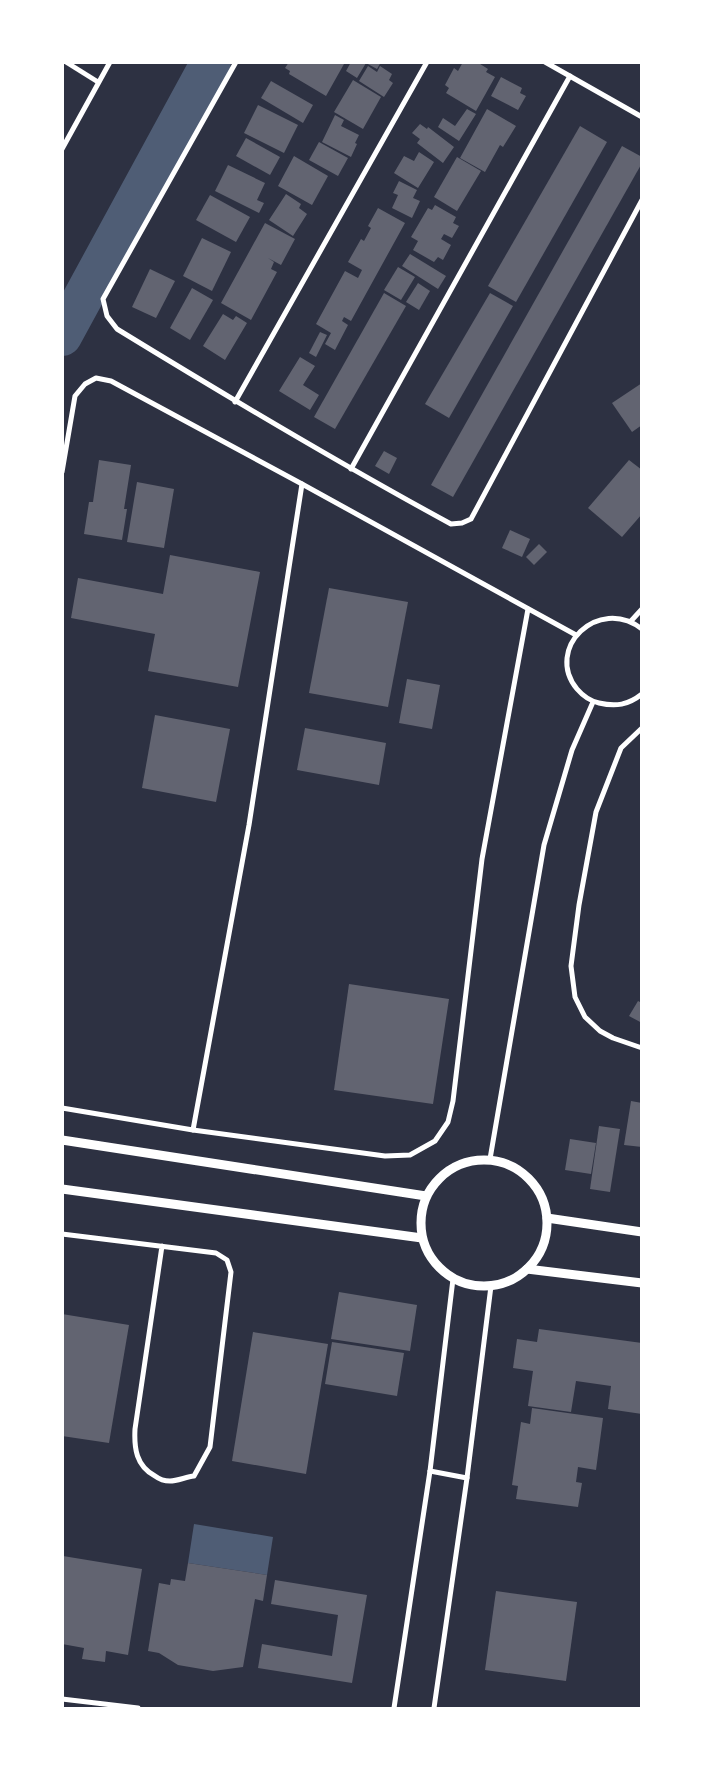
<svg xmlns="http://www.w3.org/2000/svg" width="704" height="1771" font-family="'Source Sans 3',sans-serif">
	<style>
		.water { fill: #4f5d75 }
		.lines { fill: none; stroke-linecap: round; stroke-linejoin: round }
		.river { stroke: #4f5d75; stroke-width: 40 }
		.building { fill: #626471 }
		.minor { stroke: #fff; stroke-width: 5 }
		.tertiary { stroke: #fff; stroke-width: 9 }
	</style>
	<rect width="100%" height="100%" fill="#2d3142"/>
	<path class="water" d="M 194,1524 L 273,1537 L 267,1575 L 188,1563 Z"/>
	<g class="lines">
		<path class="river" d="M 62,336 L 211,62"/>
	</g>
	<g class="building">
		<path d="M 289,62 L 343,62 L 344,64 L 326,96 L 289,74 L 290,71 L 285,68 Z"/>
		<path d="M 351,62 L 381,62 L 377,69 L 366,63 L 357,78 L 346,71 Z"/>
		<path d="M 463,62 L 472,64 L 474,62 L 477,62 L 488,69 L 486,72 L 495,77 L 476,111 L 446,93 L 449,88 L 445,85 L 454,68 L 458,71 Z"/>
		<path d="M 368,66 L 377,72 L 380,66 L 392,74 L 389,80 L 393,83 L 384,97 L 359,81 Z"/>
		<path d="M 501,77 L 522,88 L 520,93 L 526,96 L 518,110 L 491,96 Z"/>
		<path d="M 353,80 L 381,97 L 363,129 L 334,112 Z"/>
		<path d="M 271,81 L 313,105 L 303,123 L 261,98 Z"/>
		<path d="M 258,105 L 298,125 L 284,153 L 244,133 Z"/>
		<path d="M 467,109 L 476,114 L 459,141 L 438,127 L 443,118 L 455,126 Z"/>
		<path d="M 487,109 L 516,126 L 503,147 L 500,145 L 485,172 L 460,158 Z"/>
		<path d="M 335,115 L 344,120 L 341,126 L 359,135 L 355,143 L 357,144 L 351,157 L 322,142 Z"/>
		<path d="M 420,124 L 427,129 L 428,127 L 454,147 L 443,163 L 417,143 L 420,139 L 412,133 Z"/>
		<path d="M 580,126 L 607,142 L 516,302 L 488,286 Z"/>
		<path d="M 246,138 L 280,157 L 270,175 L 236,156 Z"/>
		<path d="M 319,142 L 348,158 L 338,176 L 309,160 Z"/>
		<path d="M 622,146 L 642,157 L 642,163 L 453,497 L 431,485 Z"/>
		<path d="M 419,152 L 434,162 L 418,188 L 394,173 L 404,156 L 414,161 Z"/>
		<path d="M 294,156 L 328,176 L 312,205 L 278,186 Z"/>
		<path d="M 457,157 L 481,171 L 457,211 L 434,197 Z"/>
		<path d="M 228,165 L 265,183 L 257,200 L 264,203 L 259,213 L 215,191 Z"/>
		<path d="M 399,181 L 417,190 L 413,198 L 420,201 L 412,218 L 392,208 L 398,195 L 393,193 Z"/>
		<path d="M 286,194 L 301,204 L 299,208 L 307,214 L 293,236 L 269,220 Z"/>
		<path d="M 210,195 L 250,217 L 236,242 L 196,220 Z"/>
		<path d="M 435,205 L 456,217 L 453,223 L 459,226 L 452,238 L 444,234 L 441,239 L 451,245 L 443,260 L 438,257 L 434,262 L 413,250 L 418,241 L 411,237 L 428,208 L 432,210 Z"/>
		<path d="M 378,208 L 405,223 L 351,321 L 344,317 L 342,321 L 348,325 L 335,350 L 325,344 L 331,333 L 316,324 L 345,271 L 358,278 L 362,270 L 348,262 L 361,239 L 364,241 L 371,228 L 368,226 Z"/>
		<path d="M 265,223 L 295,239 L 281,265 L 268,258 L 274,262 L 271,269 L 277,272 L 251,320 L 221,303 Z"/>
		<path d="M 202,238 L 231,252 L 212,291 L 183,276 Z"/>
		<path d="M 410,254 L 446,276 L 438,289 L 402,266 Z"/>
		<path d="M 398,267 L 415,277 L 401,300 L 384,290 Z"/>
		<path d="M 150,269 L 175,281 L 156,318 L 132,307 Z"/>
		<path d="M 418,283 L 430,291 L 419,310 L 406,302 Z"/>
		<path d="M 192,288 L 213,300 L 190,340 L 170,328 Z"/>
		<path d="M 384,293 L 406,306 L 335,429 L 314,417 Z"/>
		<path d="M 490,293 L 513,306 L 449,418 L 425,404 Z"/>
		<path d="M 223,314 L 233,320 L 236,316 L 247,323 L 225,360 L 203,346 Z"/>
		<path d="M 320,332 L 327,335 L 316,357 L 309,353 Z"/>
		<path d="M 300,357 L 315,366 L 303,385 L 319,395 L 310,410 L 279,391 Z"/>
		<path d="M 642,383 L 642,425 L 632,432 L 612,403 Z"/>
		<path d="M 384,451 L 397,458 L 389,474 L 375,466 Z"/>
		<path d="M 99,460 L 131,465 L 124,509 L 127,509 L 122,540 L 84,534 L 89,502 L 93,502 Z"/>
		<path d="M 629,460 L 642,470 L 642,514 L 622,537 L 588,508 Z"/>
		<path d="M 137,482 L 174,489 L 164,548 L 127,542 Z"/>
		<path d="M 510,530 L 530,539 L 522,557 L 502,548 Z"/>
		<path d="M 539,544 L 547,552 L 534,565 L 526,557 Z"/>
		<path d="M 170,555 L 260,572 L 238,687 L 148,671 L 155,634 L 71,618 L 78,578 L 163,594 Z"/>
		<path d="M 329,588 L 408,602 L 388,707 L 309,693 Z"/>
		<path d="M 407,679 L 440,685 L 432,729 L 399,723 Z"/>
		<path d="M 155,715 L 230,729 L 216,802 L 142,788 Z"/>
		<path d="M 305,728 L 386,743 L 379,785 L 297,770 Z"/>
		<path d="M 349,984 L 449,999 L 433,1104 L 334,1090 Z"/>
		<path d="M 638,1001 L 642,1003 L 642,1023 L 629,1016 Z"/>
		<path d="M 631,1101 L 642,1103 L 642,1147 L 624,1145 Z"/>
		<path d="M 599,1126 L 620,1129 L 610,1192 L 590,1189 Z"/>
		<path d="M 570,1139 L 596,1143 L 591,1174 L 565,1170 Z"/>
		<path d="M 339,1292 L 417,1305 L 410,1351 L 331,1339 Z"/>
		<path d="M 62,1314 L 129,1325 L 109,1443 L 62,1436 Z"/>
		<path d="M 539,1329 L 642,1343 L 642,1414 L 608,1409 L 611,1386 L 576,1381 L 571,1412 L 528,1406 L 533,1371 L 513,1368 L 517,1339 L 537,1342 Z"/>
		<path d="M 253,1332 L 328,1344 L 306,1474 L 232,1461 Z"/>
		<path d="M 332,1342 L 404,1353 L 397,1396 L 325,1384 Z"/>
		<path d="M 532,1408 L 603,1418 L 596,1470 L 578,1467 L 576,1482 L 582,1483 L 578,1507 L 516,1499 L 518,1486 L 512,1485 L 521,1422 L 530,1424 Z"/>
		<path d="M 63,1556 L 142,1569 L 128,1655 L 106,1651 L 105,1662 L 82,1659 L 84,1648 L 62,1644 Z"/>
		<path d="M 188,1563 L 267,1575 L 263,1601 L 255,1599 L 243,1667 L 213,1671 L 178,1665 L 159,1653 L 148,1651 L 159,1583 L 170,1585 L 171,1579 L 185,1581 Z"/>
		<path d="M 275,1580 L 367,1595 L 352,1683 L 258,1668 L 262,1644 L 332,1656 L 338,1615 L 271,1604 Z"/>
		<path d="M 496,1591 L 577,1602 L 566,1681 L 485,1670 Z"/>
	</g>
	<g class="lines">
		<g class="minor">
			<path d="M 66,62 L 98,82"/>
			<path d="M 236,62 L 103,299 L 107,316 L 117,329 C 228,397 337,462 451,524 L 462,523 L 471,519 L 642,200"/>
			<path d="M 545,62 L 642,117"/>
			<path d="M 62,149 L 110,62"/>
			<path d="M 235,402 L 427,62"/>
			<path d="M 351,469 L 570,76"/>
			<path d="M 62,472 L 75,396 L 85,384 L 96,378 L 111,381 L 302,484 L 576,635"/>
			<path d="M 631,621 L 642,609"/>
			<path d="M 642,629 C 598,595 544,649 577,689 C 583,696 590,701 599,703 C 616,707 628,705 642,694"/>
			<path d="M 642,728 L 621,748 L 596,812 L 579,905 L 571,966 L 575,997 L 585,1017 L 600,1031 L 613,1038 L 642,1048"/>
			<path d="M 62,1108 L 193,1130 L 385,1156 L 410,1155 L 435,1141 L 448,1122 L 453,1101 L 482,859 L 528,609"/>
			<path d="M 193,1130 L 249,825 L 302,484"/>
			<path d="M 490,1159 L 544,845 L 572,750 L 593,702"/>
			<path d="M 62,1234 L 216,1253 L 227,1260 L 231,1272 L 210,1447 L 194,1476 C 186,1477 177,1481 170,1481 C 165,1481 159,1479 155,1476 C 136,1466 134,1448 135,1429 L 162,1246"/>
			<path d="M 430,1471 L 467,1478"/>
			<path d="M 62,1699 L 138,1708"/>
			<path d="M 394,1708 L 430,1471 L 453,1279"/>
			<path d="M 434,1708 L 467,1478 L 491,1286"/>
		</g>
		<g class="tertiary">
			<path d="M 62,1140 L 426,1196"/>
			<circle cx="484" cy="1223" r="63"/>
			<path d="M 62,1189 L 422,1238"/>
			<path d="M 547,1218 L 642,1232"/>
			<path d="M 527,1269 L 642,1283"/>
		</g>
	</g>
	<rect width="704" height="1771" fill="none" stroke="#ffffff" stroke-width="128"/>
</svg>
